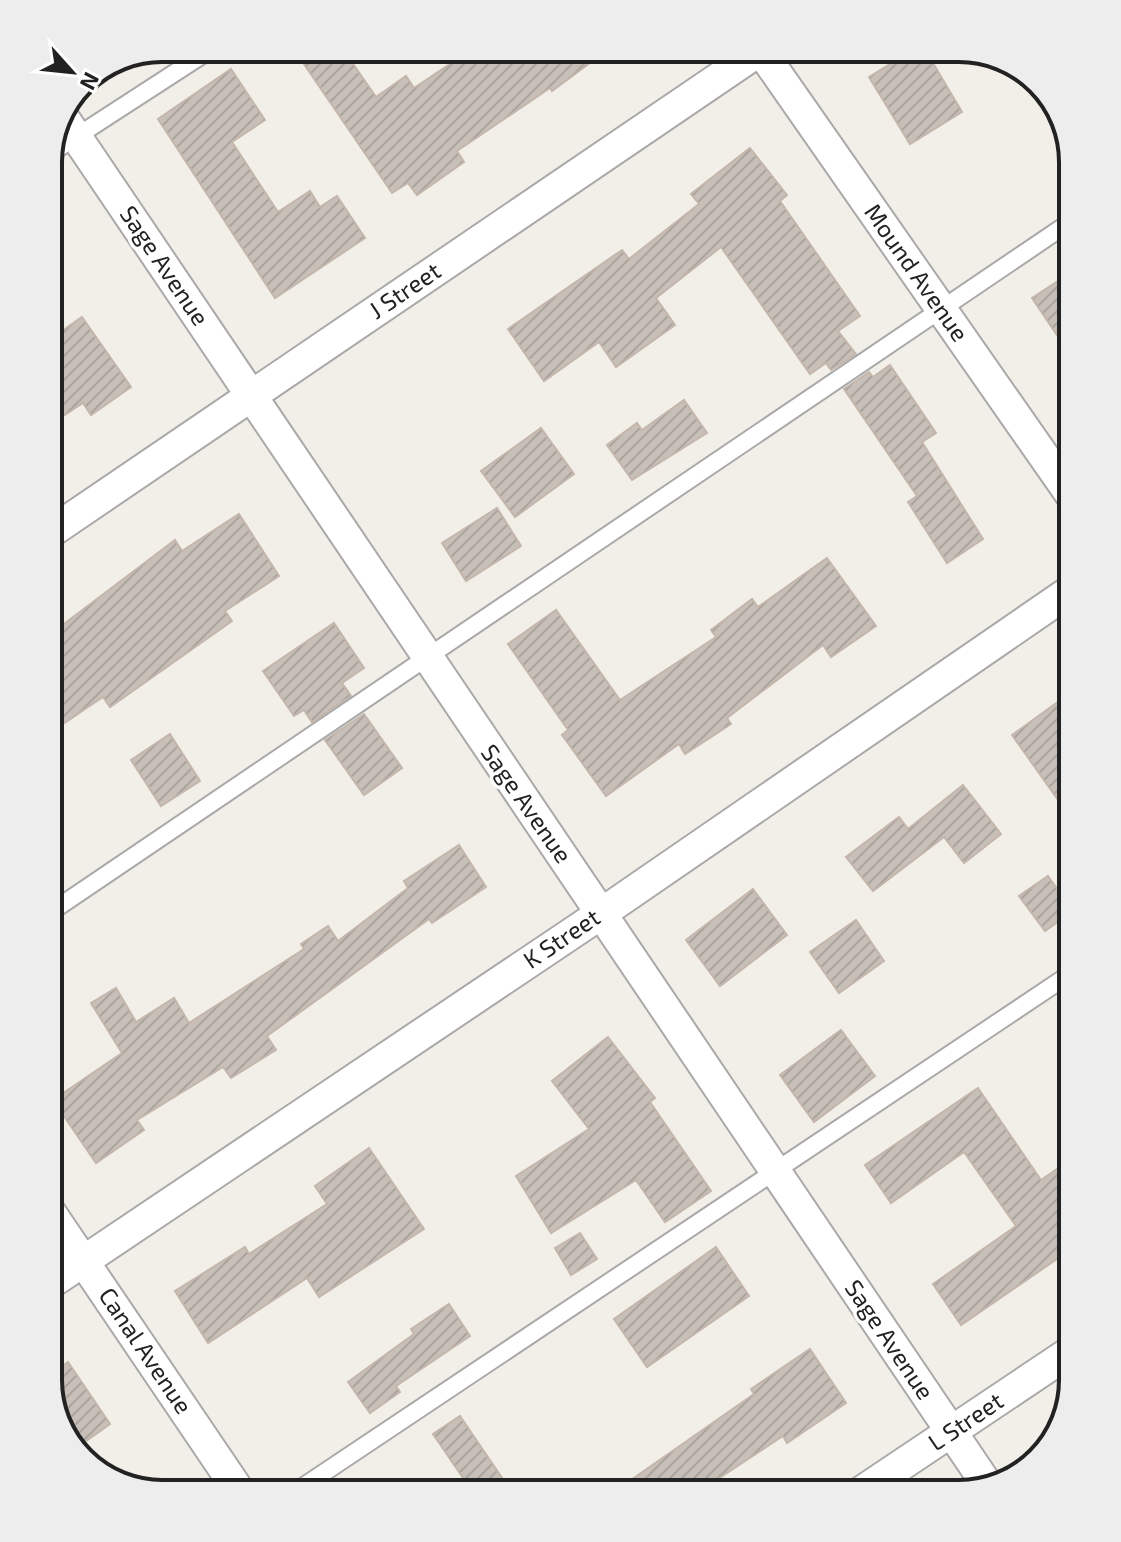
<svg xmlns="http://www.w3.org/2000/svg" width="1121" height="1542" font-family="'Exo 2',sans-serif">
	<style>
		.building { fill: url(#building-hatch); stroke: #c4b6ab; stroke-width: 2 }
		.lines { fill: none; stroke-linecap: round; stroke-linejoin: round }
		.service-casing { stroke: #a9a9a9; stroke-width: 20 }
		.minor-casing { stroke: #a9a9a9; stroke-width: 34 }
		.service { stroke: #fff; stroke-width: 16 }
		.minor { stroke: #fff; stroke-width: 30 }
		.labels { text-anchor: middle; stroke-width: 7; stroke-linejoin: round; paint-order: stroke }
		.street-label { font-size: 24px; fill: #222; stroke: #fff }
		.rim { fill: none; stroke: #222; stroke-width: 4 }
	</style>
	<defs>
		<pattern id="building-hatch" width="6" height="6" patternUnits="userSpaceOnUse" patternTransform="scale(2)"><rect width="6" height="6" fill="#c7bfb8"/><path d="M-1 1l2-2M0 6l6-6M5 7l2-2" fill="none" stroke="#aba49e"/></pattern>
	</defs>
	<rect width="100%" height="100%" fill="#f2efe9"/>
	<g class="building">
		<path d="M 293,48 L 342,48 L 376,97 L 406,76 L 414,88 L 474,48 L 610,48 L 552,91 L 550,88 L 457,151 L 464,162 L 417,195 L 408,183 L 392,193 Z"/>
		<path d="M 916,48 L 924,48 L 962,112 L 910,144 L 869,77 Z"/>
		<path d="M 231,69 L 265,120 L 232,142 L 278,212 L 310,191 L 320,207 L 337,196 L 365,238 L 275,298 L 158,119 Z"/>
		<path d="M 750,148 L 787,195 L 780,201 L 860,316 L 838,331 L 856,354 L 831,370 L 826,363 L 810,374 L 721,247 L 656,298 L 675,325 L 616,367 L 599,342 L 544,381 L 508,329 L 622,250 L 629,259 L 699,204 L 691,194 Z"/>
		<path d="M 1073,271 L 1073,359 L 1032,298 Z"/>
		<path d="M 82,317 L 131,387 L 91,415 L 83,403 L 48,426 L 48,341 Z"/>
		<path d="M 890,365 L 936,433 L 922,442 L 983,539 L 947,563 L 908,502 L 917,496 L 844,389 L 869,372 L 873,377 Z"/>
		<path d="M 684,400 L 707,433 L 632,480 L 607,445 L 637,423 L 642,430 Z"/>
		<path d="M 541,428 L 574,474 L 515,517 L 481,471 Z"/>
		<path d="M 497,508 L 521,546 L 466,581 L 442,543 Z"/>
		<path d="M 239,514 L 279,576 L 225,611 L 232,621 L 110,707 L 103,697 L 48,734 L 48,636 L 175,540 L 182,551 Z"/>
		<path d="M 827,558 L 876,626 L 831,657 L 823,645 L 727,718 L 731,724 L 685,754 L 679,744 L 606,796 L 562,735 L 568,730 L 508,644 L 556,610 L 620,700 L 716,637 L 711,630 L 752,599 L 758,607 Z"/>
		<path d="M 334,623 L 364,668 L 342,683 L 351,696 L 312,722 L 304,710 L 294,716 L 263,671 Z"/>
		<path d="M 1073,691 L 1073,821 L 1012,735 Z"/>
		<path d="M 364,714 L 402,768 L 364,795 L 325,740 Z"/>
		<path d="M 170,734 L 200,781 L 161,806 L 131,760 Z"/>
		<path d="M 963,785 L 1001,834 L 964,863 L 944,837 L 873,891 L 846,857 L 899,817 L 908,829 Z"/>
		<path d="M 459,845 L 486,887 L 432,923 L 429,919 L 267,1036 L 276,1050 L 231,1078 L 223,1067 L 137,1120 L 144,1130 L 96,1163 L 53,1100 L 122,1053 L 91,1003 L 116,988 L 136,1022 L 174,998 L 189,1023 L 304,949 L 301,944 L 328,926 L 338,941 L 408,888 L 404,881 Z"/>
		<path d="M 1048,876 L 1073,911 L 1045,931 L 1019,896 Z"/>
		<path d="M 753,889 L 787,935 L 720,986 L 686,940 Z"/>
		<path d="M 856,920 L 884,961 L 839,993 L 810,952 Z"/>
		<path d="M 841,1030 L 875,1076 L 814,1122 L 780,1075 Z"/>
		<path d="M 608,1037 L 655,1098 L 650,1102 L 711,1191 L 665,1222 L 636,1180 L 551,1233 L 516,1176 L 589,1129 L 552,1081 Z"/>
		<path d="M 978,1088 L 1041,1180 L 1073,1158 L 1073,1248 L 961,1325 L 933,1284 L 1016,1226 L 964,1152 L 891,1203 L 865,1165 Z"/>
		<path d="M 369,1148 L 424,1229 L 319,1297 L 307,1278 L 208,1343 L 175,1291 L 245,1247 L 249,1254 L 327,1204 L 315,1186 Z"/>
		<path d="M 580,1233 L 597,1259 L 571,1275 L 555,1248 Z"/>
		<path d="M 716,1247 L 749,1296 L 647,1367 L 614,1319 Z"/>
		<path d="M 449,1304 L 470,1336 L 396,1386 L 400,1392 L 370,1413 L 348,1382 L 414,1334 L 411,1329 Z"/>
		<path d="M 810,1349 L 846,1403 L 787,1443 L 783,1436 L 695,1494 L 611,1494 L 754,1394 L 751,1389 Z"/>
		<path d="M 68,1362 L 110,1424 L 75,1449 L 63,1438 L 48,1380 L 48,1375 Z"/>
		<path d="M 460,1416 L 513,1494 L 474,1494 L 433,1434 Z"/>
	</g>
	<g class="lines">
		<defs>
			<g id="service">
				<path d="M 48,155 L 213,48"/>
				<path d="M 48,914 L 1073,220"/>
				<path d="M 292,1494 L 1073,972"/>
			</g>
			<g id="minor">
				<path d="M 759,48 L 1073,498"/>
				<path d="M 65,120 L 988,1486"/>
				<path d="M 48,534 L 763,48"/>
				<path d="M 48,1209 L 241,1494"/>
				<path d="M 48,1285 L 602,913 L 1073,589"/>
				<path d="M 858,1494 L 1073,1350"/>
			</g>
		</defs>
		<use href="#service" class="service-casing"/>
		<use href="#minor" class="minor-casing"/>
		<use href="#service" class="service"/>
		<use href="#minor" class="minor"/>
	</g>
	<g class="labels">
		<g class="street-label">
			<text transform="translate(164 266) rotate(56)" y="8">Sage Avenue</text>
			<text transform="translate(916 273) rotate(55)" y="8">Mound Avenue</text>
			<text transform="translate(405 291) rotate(-34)" y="8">J Street</text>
			<text transform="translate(526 804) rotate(55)" y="8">Sage Avenue</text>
			<text transform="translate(562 939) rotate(-34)" y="8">K Street</text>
			<text transform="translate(889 1340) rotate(56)" y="8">Sage Avenue</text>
			<text transform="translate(145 1351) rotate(56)" y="8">Canal Avenue</text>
			<text transform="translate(966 1422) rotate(-34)" y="8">L Street</text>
		</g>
	</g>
	<path d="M0 0H1121V1542H0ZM162 62H959A100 100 0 0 1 1059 162V1380A100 100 0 0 1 959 1480H162A100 100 0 0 1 62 1380V162A100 100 0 0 1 162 62Z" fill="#ededed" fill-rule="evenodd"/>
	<path class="rim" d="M162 62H959A100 100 0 0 1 1059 162V1380A100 100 0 0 1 959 1480H162A100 100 0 0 1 62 1380V162A100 100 0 0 1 162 62Z"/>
	<g transform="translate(72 72) rotate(117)" stroke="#ffffff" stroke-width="6" paint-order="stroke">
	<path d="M0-6L14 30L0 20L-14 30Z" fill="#222222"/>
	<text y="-12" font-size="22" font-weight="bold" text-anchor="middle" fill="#222222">N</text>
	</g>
</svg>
